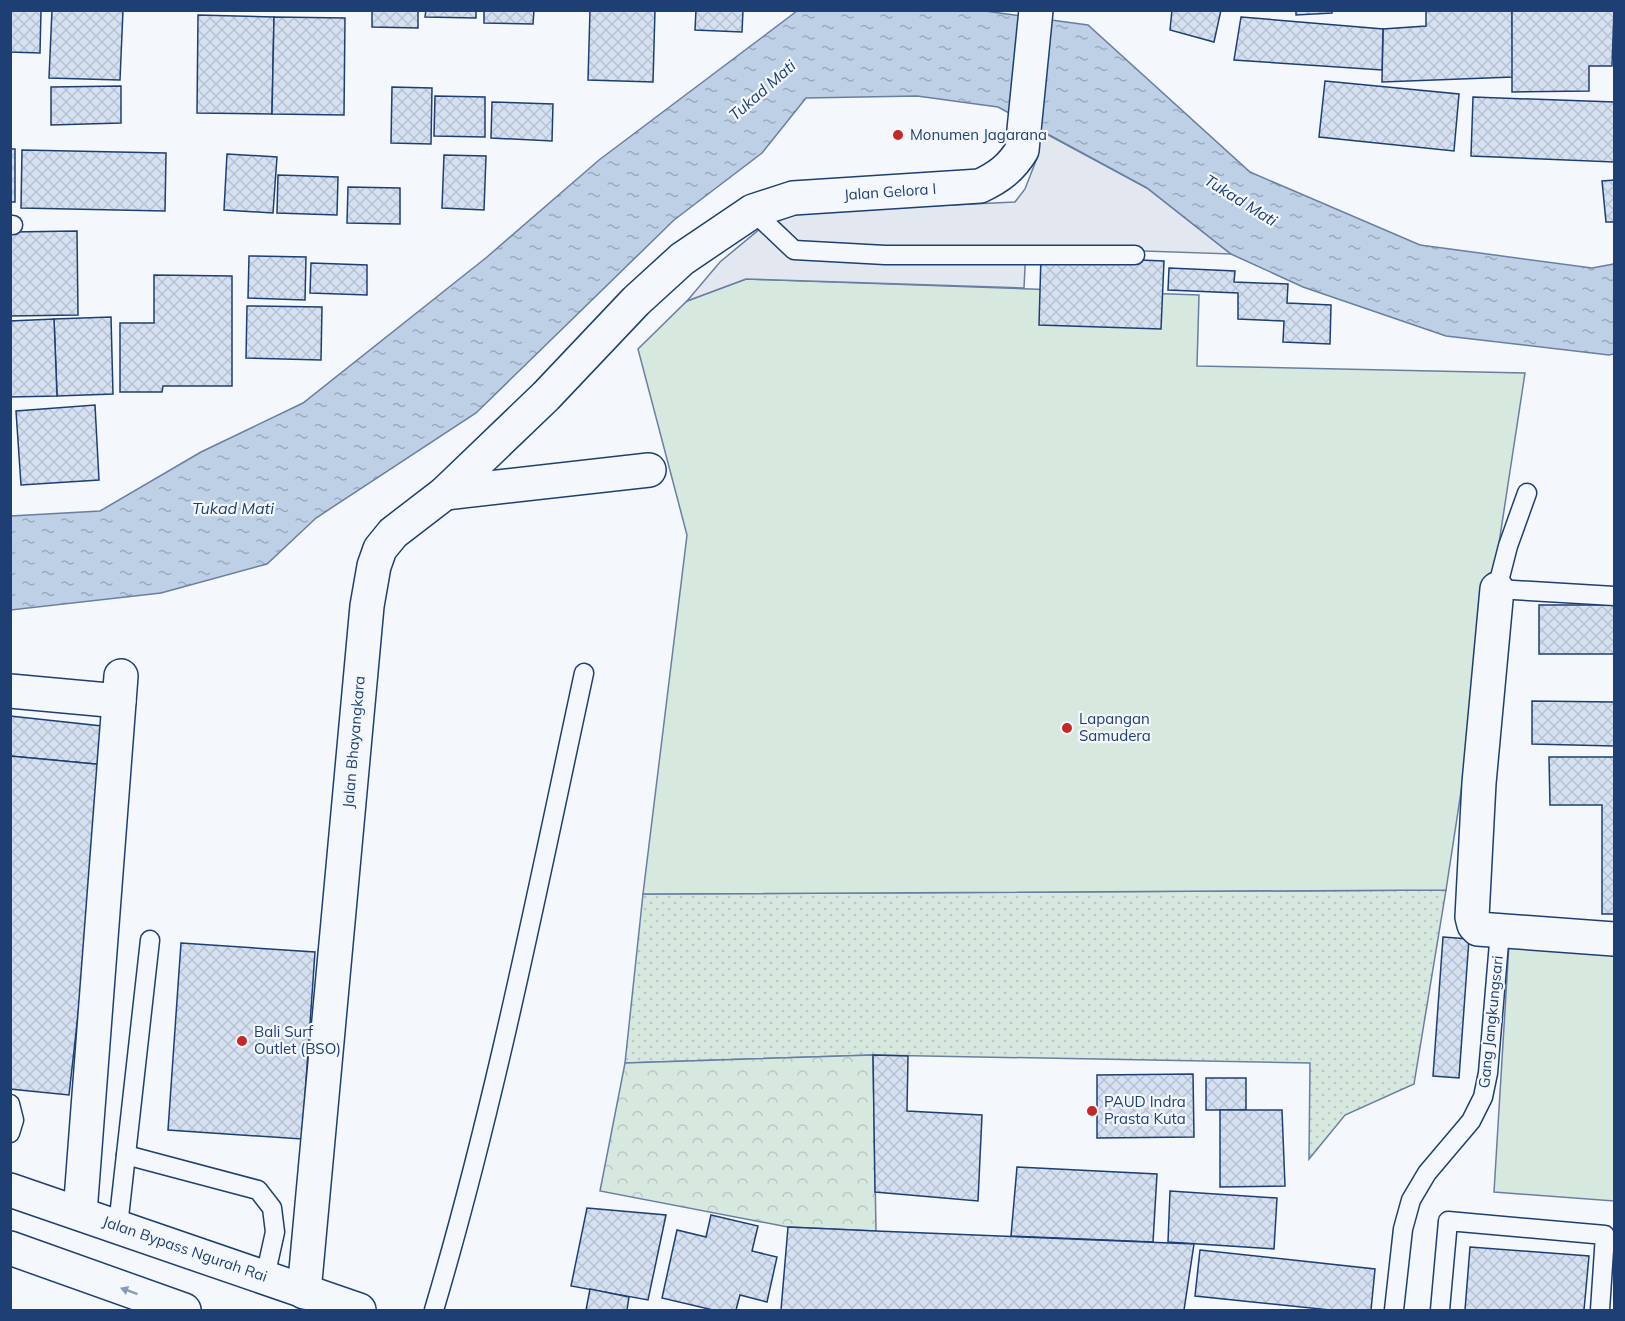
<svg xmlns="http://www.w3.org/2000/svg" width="1625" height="1321" font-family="Mulish,sans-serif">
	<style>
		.grass { fill: url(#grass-dots); stroke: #687fa3; stroke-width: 1.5 }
		.forest { fill: url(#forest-crowns); stroke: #687fa3; stroke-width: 1.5 }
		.garden { fill: #d7e8df; stroke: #687fa3; stroke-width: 1.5 }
		.parking { fill: #e3e8f0; stroke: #687fa3; stroke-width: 1.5 }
		.water { fill: url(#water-ripples); stroke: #687fa3; stroke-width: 1.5 }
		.building { fill: url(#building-cross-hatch); stroke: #1d3f73; stroke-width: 1.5 }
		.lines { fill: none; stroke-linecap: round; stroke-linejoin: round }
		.lane-casing { stroke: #1d3f73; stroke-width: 21 }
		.street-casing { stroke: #1d3f73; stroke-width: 36 }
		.highway-casing { stroke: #1d3f73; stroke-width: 36 }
		.lane { stroke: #f4f7fb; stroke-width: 18 }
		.street { stroke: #f4f7fb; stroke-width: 33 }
		.highway { stroke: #f4f7fb; stroke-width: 33 }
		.oneway { fill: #889bb7 }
		.poi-dot { fill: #c62828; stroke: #f4f7fb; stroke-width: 2 }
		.labels { text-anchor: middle; stroke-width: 4.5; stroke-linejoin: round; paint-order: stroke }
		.poi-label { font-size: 15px; fill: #1d3f73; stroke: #f4f7fb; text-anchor: start }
		.street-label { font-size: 15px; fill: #1d3f73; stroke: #f4f7fb }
		.water-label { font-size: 16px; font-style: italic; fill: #1d3f73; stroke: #f4f7fb }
	</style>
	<defs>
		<pattern id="grass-dots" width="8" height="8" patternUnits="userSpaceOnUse" patternTransform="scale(1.5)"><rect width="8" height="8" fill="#d7e8df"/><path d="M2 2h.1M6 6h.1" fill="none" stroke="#b8c8c3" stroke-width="1.8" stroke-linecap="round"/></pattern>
		<pattern id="forest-crowns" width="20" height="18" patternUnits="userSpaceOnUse" patternTransform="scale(1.5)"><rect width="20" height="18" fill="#d7e8df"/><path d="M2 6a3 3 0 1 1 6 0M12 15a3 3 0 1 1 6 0" fill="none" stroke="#b8c8c3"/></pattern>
		<pattern id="water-ripples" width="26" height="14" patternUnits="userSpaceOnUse" patternTransform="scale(1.5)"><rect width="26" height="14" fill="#bed0e5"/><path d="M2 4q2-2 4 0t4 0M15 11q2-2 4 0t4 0" fill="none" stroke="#9aaabe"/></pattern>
		<pattern id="building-cross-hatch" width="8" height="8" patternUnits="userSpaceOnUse" patternTransform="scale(1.5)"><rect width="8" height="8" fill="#d5e0f0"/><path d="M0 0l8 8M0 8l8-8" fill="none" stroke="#b6c1d1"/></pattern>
	</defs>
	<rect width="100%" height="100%" fill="#f4f7fb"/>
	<path class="grass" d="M 1446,890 L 1414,1084 L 1345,1115 L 1309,1159 L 1310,1063 L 873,1055 L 625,1063 L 643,894 Z"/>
	<path class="forest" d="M 873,1055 L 876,1231 L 788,1227 L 600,1191 L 625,1063 Z"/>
	<g class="garden">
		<path d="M 746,279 L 1199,295 L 1197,366 L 1525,373 L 1446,890 L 643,894 L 687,535 L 638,349 L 687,301 Z"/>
		<path d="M 1509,944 L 1614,952 L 1614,1201 L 1494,1192 Z"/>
	</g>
	<path class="parking" d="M 1039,130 L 1147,188 L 1231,254 L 1026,247 L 1024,288 L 746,279 L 687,301 L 720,262 L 779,213 L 1015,202 L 1025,189 L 1037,158 Z"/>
	<path class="water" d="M 978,10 L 1088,25 L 1250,172 L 1420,245 L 1592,268 L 1614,264 L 1614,354 L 1609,355 L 1446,336 L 1303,287 L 1231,254 L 1147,188 L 998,107 L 917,96 L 806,98 L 762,153 L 674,220 L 476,413 L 316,518 L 267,564 L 161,593 L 11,610 L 11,516 L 100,511 L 201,452 L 303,403 L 487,257 L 599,160 L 797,11 Z"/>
	<g class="building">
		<path d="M 10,10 L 41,10 L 40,53 L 10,52 Z"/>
		<path d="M 52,10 L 123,10 L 120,80 L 49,78 Z"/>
		<path d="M 372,10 L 418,10 L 418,28 L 372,27 Z"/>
		<path d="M 426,10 L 476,10 L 476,18 L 425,17 Z"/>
		<path d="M 484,10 L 534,10 L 533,24 L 484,23 Z"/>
		<path d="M 590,10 L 655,10 L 653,82 L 588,80 Z"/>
		<path d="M 696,10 L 743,10 L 742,32 L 695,30 Z"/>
		<path d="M 1172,10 L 1221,10 L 1214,42 L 1170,30 Z"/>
		<path d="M 1296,10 L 1332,10 L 1332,13 L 1296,15 Z"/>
		<path d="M 1426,10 L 1512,10 L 1513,77 L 1382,82 L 1383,29 L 1426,26 Z"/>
		<path d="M 1512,10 L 1614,10 L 1612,66 L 1589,66 L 1589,91 L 1512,92 Z"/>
		<path d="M 198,15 L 274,17 L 272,114 L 197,113 Z"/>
		<path d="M 274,17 L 345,18 L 344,115 L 272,114 Z"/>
		<path d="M 1241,17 L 1383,29 L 1382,70 L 1234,60 Z"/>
		<path d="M 1325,81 L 1459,94 L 1454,151 L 1319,137 Z"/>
		<path d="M 121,86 L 121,123 L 51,125 L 51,87 Z"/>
		<path d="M 392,87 L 432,88 L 431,144 L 391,143 Z"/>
		<path d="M 435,96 L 485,97 L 485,137 L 434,136 Z"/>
		<path d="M 1473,97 L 1614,102 L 1614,162 L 1471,156 Z"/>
		<path d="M 492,102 L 553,104 L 552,141 L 491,138 Z"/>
		<rect x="10" y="149" width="5" height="53"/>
		<path d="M 22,150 L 166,153 L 165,211 L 21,208 Z"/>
		<path d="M 227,154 L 277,157 L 273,213 L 224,210 Z"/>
		<path d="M 444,155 L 486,156 L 484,210 L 442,208 Z"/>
		<path d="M 278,175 L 338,177 L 337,215 L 277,213 Z"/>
		<path d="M 1614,180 L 1614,222 L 1606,222 L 1602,181 Z"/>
		<path d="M 348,187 L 400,188 L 400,224 L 347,223 Z"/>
		<path d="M 77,231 L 78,315 L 10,316 L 10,232 Z"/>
		<path d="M 249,256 L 306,257 L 305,300 L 248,298 Z"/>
		<path d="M 1041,256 L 1164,261 L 1161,329 L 1039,325 Z"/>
		<path d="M 311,263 L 367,265 L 367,295 L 310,293 Z"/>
		<path d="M 1169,268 L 1235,271 L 1234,282 L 1288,284 L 1287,303 L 1331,305 L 1330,344 L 1283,342 L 1284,321 L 1238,319 L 1238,293 L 1168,290 Z"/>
		<path d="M 154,275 L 232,276 L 232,386 L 163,386 L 162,392 L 120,392 L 120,323 L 154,323 Z"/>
		<path d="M 247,306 L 322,307 L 321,360 L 246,358 Z"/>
		<path d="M 111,317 L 113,394 L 57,396 L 54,319 Z"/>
		<path d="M 54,319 L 57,396 L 10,397 L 10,321 Z"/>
		<path d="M 95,405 L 99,480 L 21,485 L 16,411 Z"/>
		<rect x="1539" y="605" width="75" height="49"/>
		<path d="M 1532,701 L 1614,702 L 1614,746 L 1532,744 Z"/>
		<path d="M 10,716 L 111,727 L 106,765 L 10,756 Z"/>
		<path d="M 10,756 L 106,765 L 69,1095 L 10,1089 Z"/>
		<path d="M 1549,757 L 1614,757 L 1614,914 L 1602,914 L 1602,805 L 1550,805 Z"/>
		<path d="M 1443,937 L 1469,939 L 1459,1078 L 1433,1076 Z"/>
		<path d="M 181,943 L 315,952 L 302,1139 L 168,1130 Z"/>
		<path d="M 873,1055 L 908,1056 L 907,1111 L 982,1115 L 978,1201 L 875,1192 Z"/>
		<path d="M 1193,1074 L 1194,1137 L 1097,1138 L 1097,1075 Z"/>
		<rect x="1206" y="1078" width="40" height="32"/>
		<path d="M 1220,1110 L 1282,1110 L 1285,1186 L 1220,1187 Z"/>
		<path d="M 1017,1167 L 1157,1174 L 1153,1242 L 1011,1236 Z"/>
		<path d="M 1170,1191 L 1277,1198 L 1274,1249 L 1168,1242 Z"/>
		<path d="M 587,1208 L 666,1215 L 648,1300 L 571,1286 Z"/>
		<path d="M 711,1215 L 758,1226 L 752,1251 L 777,1257 L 767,1302 L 740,1295 L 736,1310 L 713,1310 L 662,1298 L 677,1230 L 706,1237 Z"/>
		<path d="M 788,1227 L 876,1231 L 1194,1244 L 1184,1310 L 781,1310 Z"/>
		<path d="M 1470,1247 L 1589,1256 L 1584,1310 L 1465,1310 Z"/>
		<path d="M 1200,1250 L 1375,1269 L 1371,1310 L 1330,1310 L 1195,1296 Z"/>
		<path d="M 590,1289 L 629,1297 L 627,1310 L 586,1310 Z"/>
	</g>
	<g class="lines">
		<defs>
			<g id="lane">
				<path d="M 753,211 L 794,250 L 885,255 L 1135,255"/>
				<path d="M 10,225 L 13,225"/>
				<path d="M 1527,493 L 1508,546 L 1497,589 L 1614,596"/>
				<path d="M 10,1104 L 14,1120 L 10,1133"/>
				<path d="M 126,1155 L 258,1190 L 272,1208 L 275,1232 L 265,1277"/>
				<path d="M 118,1226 L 150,940"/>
				<path d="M 434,1310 C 496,1101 538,886 584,673"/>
				<path d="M 1394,1310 L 1403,1229 L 1411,1200 L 1427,1173 L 1471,1121 L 1483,1097 L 1488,1073 L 1500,931"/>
				<path d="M 1440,1310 L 1448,1221 L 1605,1235 L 1600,1310"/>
			</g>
			<g id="street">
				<path d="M 445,493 L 649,470"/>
				<path d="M 1497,589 L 1479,783 L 1472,917 L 1474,925 L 1478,929 L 1614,939"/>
				<path d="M 10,691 L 119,701"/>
				<path d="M 80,1213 L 121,676"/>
				<path d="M 304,1292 L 367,606 L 374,566 L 380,549 L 393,533 L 445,493 L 546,396 L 636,301 L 682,259 L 753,211 L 793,198 L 980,186 C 999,177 1011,168 1022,150 L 1036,10"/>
			</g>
			<g id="highway">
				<path d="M 10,1190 L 359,1310"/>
				<path d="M 10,1248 L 184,1310"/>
			</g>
		</defs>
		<use href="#lane" class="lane-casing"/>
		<use href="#street" class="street-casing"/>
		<use href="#highway" class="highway-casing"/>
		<use href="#lane" class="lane"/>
		<use href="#street" class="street"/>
		<use href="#highway" class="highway"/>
	</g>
	<defs><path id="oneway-solid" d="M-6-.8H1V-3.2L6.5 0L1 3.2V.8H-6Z" transform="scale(1.5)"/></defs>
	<use class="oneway" href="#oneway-solid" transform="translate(129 1291) rotate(-160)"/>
	<g class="poi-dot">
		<circle cx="898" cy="135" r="6"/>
		<circle cx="1067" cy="728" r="6"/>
		<circle cx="242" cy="1041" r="6"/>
		<circle cx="1092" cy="1111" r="6"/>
	</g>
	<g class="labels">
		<g class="poi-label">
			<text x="910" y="140">Monumen Jagarana</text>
			<text x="1079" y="724">Lapangan<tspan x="1079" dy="17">Samudera</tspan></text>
			<text x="254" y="1037">Bali Surf<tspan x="254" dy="17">Outlet (BSO)</tspan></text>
			<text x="1104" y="1107">PAUD Indra<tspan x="1104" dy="17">Prasta Kuta</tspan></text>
		</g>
		<g class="street-label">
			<text transform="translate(890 192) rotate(-4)" y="5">Jalan Gelora I</text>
			<text transform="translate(354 742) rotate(-85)" y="5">Jalan Bhayangkara</text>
			<text transform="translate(1491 1022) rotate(-84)" y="5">Gang Jangkungsari</text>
			<text transform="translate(185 1249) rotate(19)" y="5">Jalan Bypass Ngurah Rai</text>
		</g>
		<g class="water-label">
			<text transform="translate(762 90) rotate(-41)" y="6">Tukad Mati</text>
			<text transform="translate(1241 200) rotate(32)" y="6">Tukad Mati</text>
			<text x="233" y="514">Tukad Mati</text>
		</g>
	</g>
	<rect width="1625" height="1321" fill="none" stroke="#1d3f73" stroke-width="24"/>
</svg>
